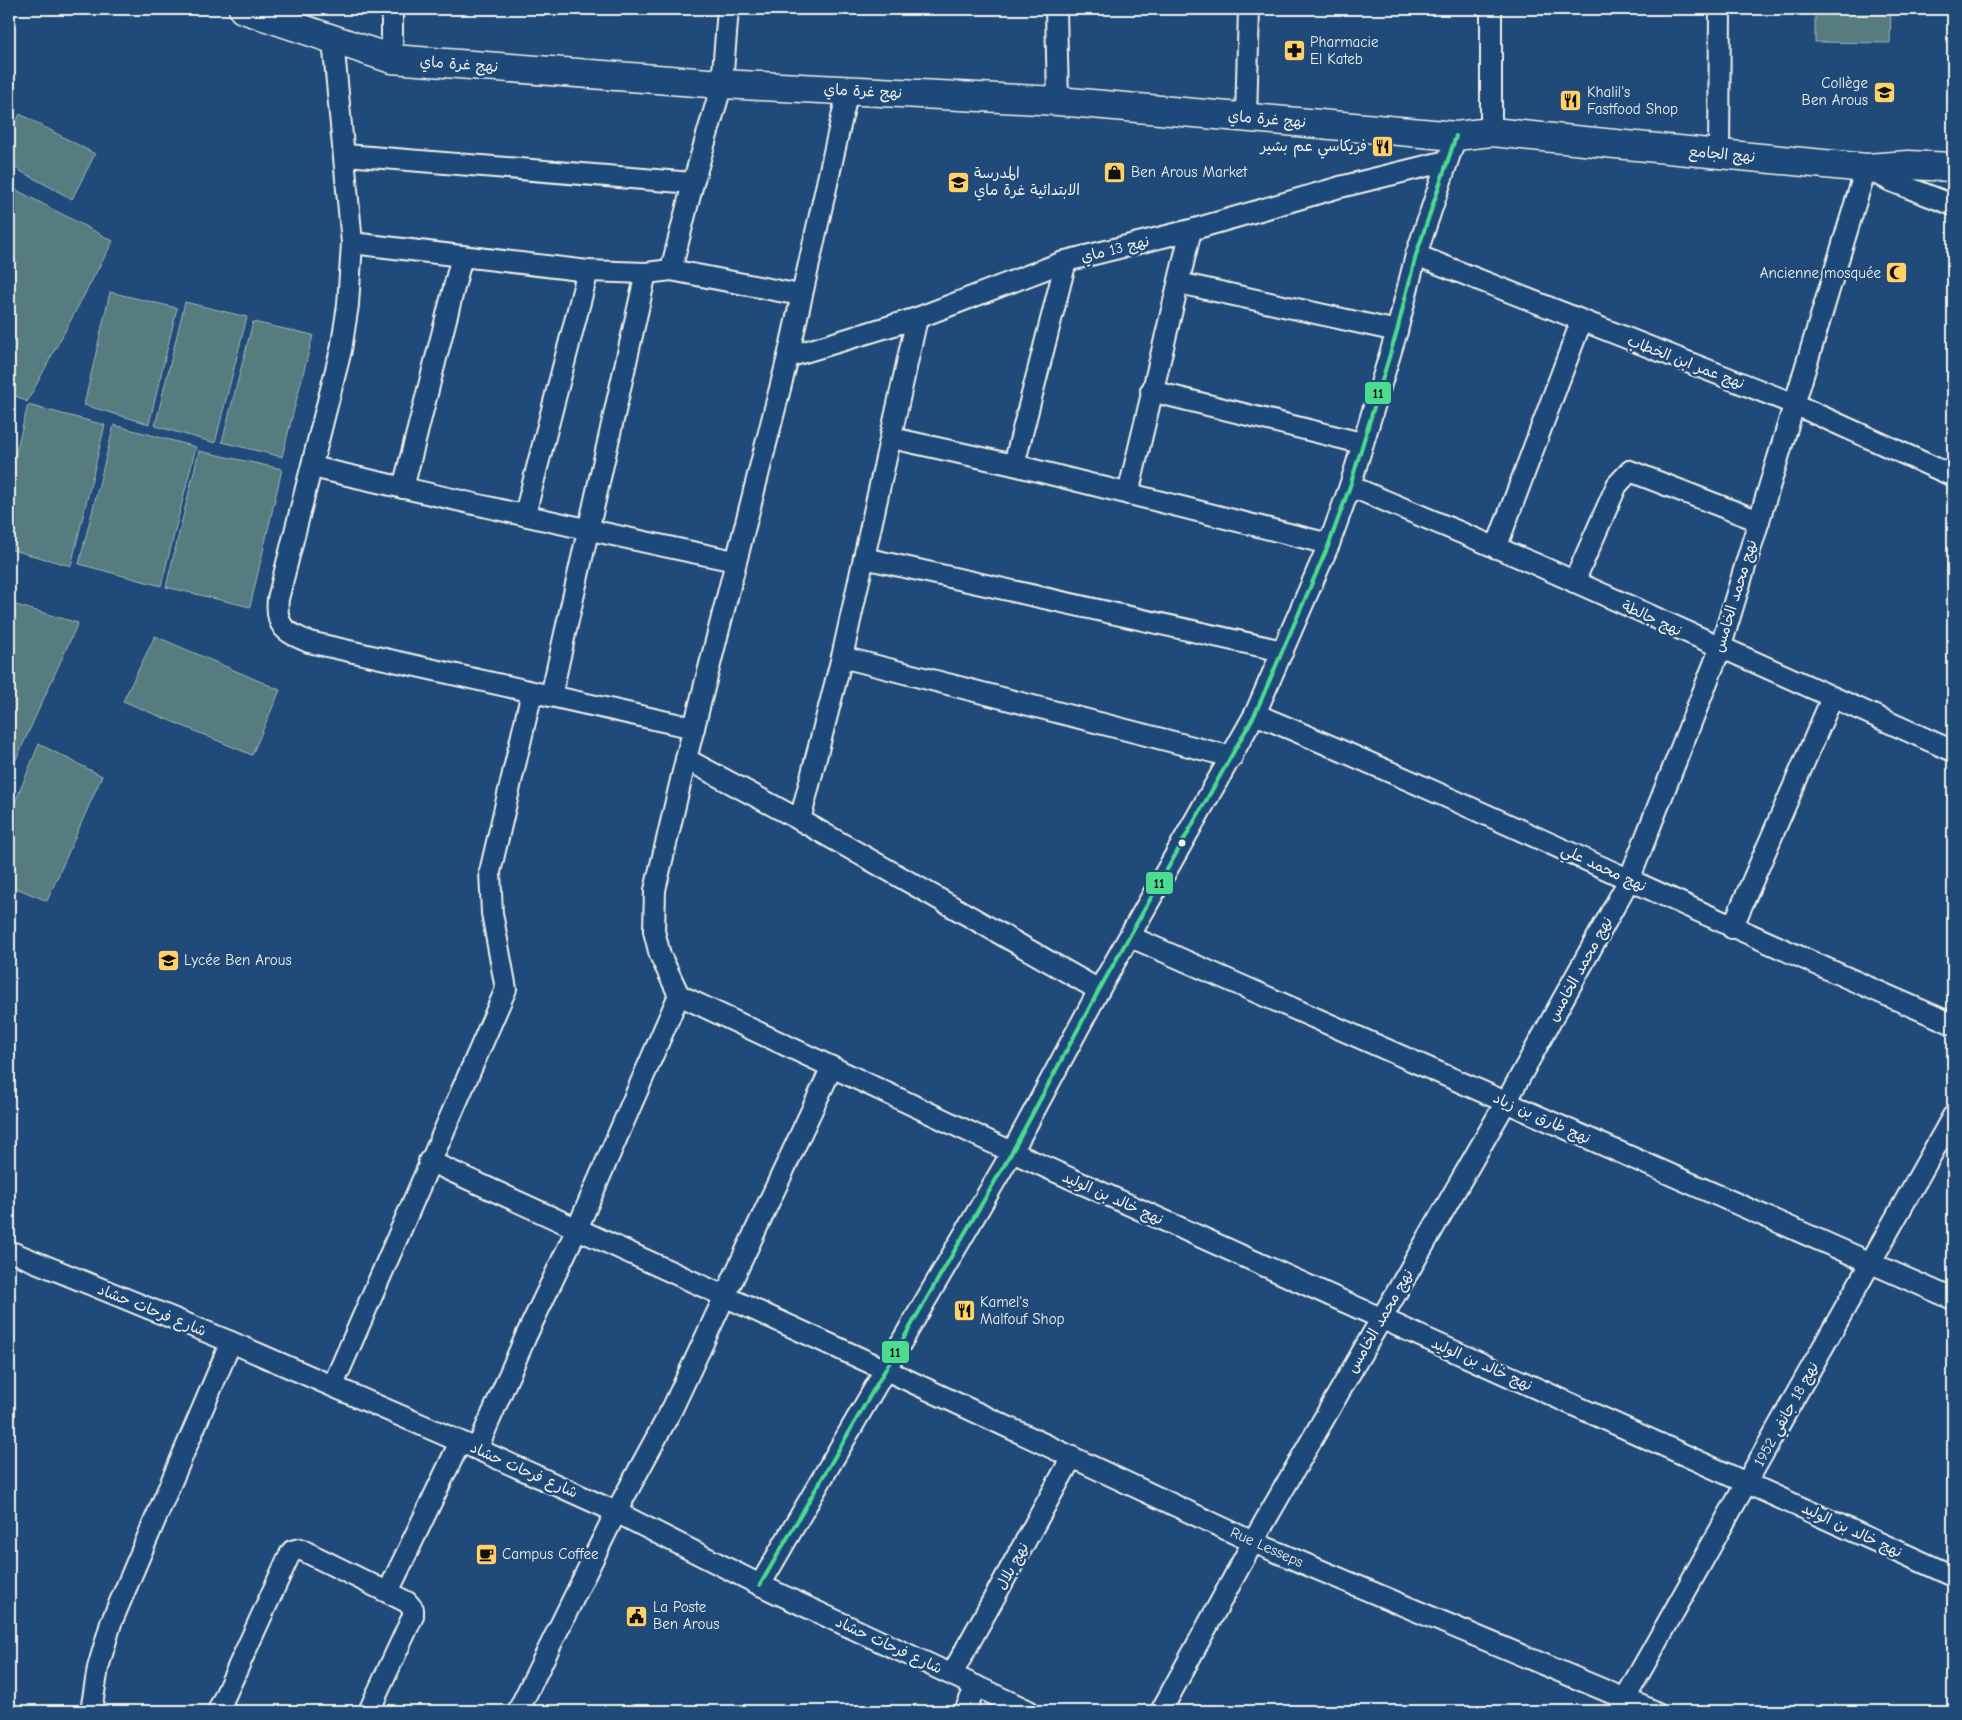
<svg xmlns="http://www.w3.org/2000/svg" width="1962" height="1720" font-family="'Comic Neue','Playpen Sans Arabic',sans-serif">
	<style>
		.green { fill: #577b80; stroke: #a6b6b4 }
		.lines { fill: none; stroke-linecap: round; stroke-linejoin: round }
		.street-casing { stroke: #f4f1e8; stroke-width: 24 }
		.secondary-casing { stroke: #f4f1e8; stroke-width: 31 }
		.street { stroke: #1f4a7a; stroke-width: 20 }
		.secondary { stroke: #1f4a7a; stroke-width: 28 }
		.bus-1-casing { stroke: #1f4a7a; stroke-width: 8 }
		.bus-1 { stroke: #4ddb92; stroke-width: 4 }
		.bus-dot { fill: #f4f1e8; stroke: #1f4a7a; stroke-width: 2 }
		.labels { text-anchor: middle; stroke-width: 5; stroke-linejoin: round; paint-order: stroke }
		.poi-label { font-size: 15px; fill: #f4f1e8; stroke: #1f4a7a; text-anchor: start }
		.street-label { font-size: 15px; fill: #f4f1e8; stroke: #1f4a7a }
		.line-badge { stroke: #1f4a7a; stroke-width: 2 }
		.pale-badge-label { font-size: 14px; text-anchor: middle; font-weight: bold; fill: #111 }
	</style>
	<rect width="100%" height="100%" fill="#1f4a7a"/>
	<filter id="ink" filterUnits="userSpaceOnUse"><feTurbulence type="fractalNoise" baseFrequency=".02" numOctaves="2"/><feDisplacementMap in="SourceGraphic" scale="10" xChannelSelector="R" yChannelSelector="G"/><feConvolveMatrix kernelMatrix="1 2 1 2 8 2 1 2 1" color-interpolation-filters="sRGB"/></filter>
	<g filter="url(#ink)">
		<g class="green">
			<path d="M 1815,9 L 1891,9 L 1890,43 L 1815,42 Z"/>
			<path d="M 20,114 L 95,154 L 72,199 L 9,165 L 9,136 Z"/>
			<path d="M 9,186 L 113,241 L 27,402 L 9,392 Z"/>
			<path d="M 110,292 L 177,308 L 149,424 L 84,405 Z"/>
			<path d="M 185,302 L 247,317 L 215,443 L 155,426 Z"/>
			<path d="M 253,322 L 313,335 L 282,457 L 222,442 Z"/>
			<path d="M 28,405 L 105,425 L 71,566 L 9,549 L 9,467 L 12,467 Z"/>
			<path d="M 114,425 L 196,447 L 161,586 L 79,564 Z"/>
			<path d="M 199,451 L 282,469 L 250,607 L 166,587 Z"/>
			<path d="M 9,603 L 78,623 L 9,775 Z"/>
			<path d="M 155,636 L 280,690 L 252,755 L 123,701 Z"/>
			<path d="M 39,744 L 102,776 L 47,901 L 9,885 L 9,817 Z"/>
		</g>
		<g class="lines">
			<defs>
				<g id="street">
					<path d="M 1056,9 L 1058,101"/>
					<path d="M 1491,9 L 1491,132"/>
					<path d="M 333,40 L 352,243 L 348,305 L 341,350 L 278,599 C 275,628 286,632 309,642 L 694,728"/>
					<path d="M 392,59 L 392,9"/>
					<path d="M 1246,117 L 1249,9"/>
					<path d="M 1719,153 L 1720,9"/>
					<path d="M 346,155 L 693,183"/>
					<path d="M 352,243 L 588,271 L 646,273 L 671,270 L 800,295"/>
					<path d="M 1416,255 L 1794,404 L 1953,476"/>
					<path d="M 671,270 L 693,183 L 722,84 L 728,9"/>
					<path d="M 1179,283 L 1397,331"/>
					<path d="M 788,357 L 917,318 L 1066,261 L 1191,230 L 1340,187 L 1447,161"/>
					<path d="M 1151,391 L 1361,443"/>
					<path d="M 892,438 L 1014,465 L 1329,544"/>
					<path d="M 1014,465 L 1066,261"/>
					<path d="M 312,467 C 453,499 593,532 735,561"/>
					<path d="M 1350,486 L 1533,563 L 1953,751"/>
					<path d="M 403,488 L 462,256"/>
					<path d="M 1128,494 L 1191,230"/>
					<path d="M 525,514 L 588,271"/>
					<path d="M 1496,548 L 1581,322"/>
					<path d="M 864,558 L 1283,651"/>
					<path d="M 1574,582 L 1617,485 L 1630,471 L 1759,521"/>
					<path d="M 842,657 L 1232,757"/>
					<path d="M 551,696 L 646,273"/>
					<path d="M 1255,714 C 1490,812 1719,924 1953,1024"/>
					<path d="M 686,759 L 800,820 L 1099,990"/>
					<path d="M 800,820 L 842,657 L 917,318"/>
					<path d="M 1732,928 L 1832,698"/>
					<path d="M 1131,937 L 1953,1299"/>
					<path d="M 679,995 L 1012,1152 L 1953,1576"/>
					<path d="M 429,1161 L 886,1370 L 1253,1542 L 1654,1711"/>
					<path d="M 9,1251 L 231,1342 L 477,1449 L 616,1512 L 760,1585 L 1029,1711"/>
					<path d="M 333,1385 L 506,989 L 492,913 L 490,872 L 532,692"/>
					<path d="M 477,1449 L 526,1336 L 577,1229 L 679,995 L 660,955 L 654,931 L 655,890 L 686,759 L 788,357 L 848,90"/>
					<path d="M 760,1585 L 1012,1152 L 1099,990 L 1255,714 L 1329,544 L 1350,486 L 1397,331 L 1416,255 L 1456,136"/>
					<path d="M 388,1592 L 460,1442"/>
					<path d="M 952,1674 L 1072,1457"/>
					<path d="M 91,1711 L 98,1668 L 111,1623 L 231,1342"/>
					<path d="M 218,1711 L 288,1558 L 292,1551 L 300,1549 L 407,1602 L 413,1609 L 413,1616 L 369,1711"/>
					<path d="M 518,1711 L 616,1512 L 673,1407 L 832,1067"/>
					<path d="M 965,1711 L 976,1686"/>
					<path d="M 1161,1711 L 1253,1542 L 1506,1102 L 1629,880 L 1720,649 L 1866,168 L 1891,181 L 1953,205"/>
					<path d="M 1618,1711 L 1953,1116"/>
				</g>
				<path id="secondary" d="M 243,9 L 392,59 L 722,84 L 1058,101 L 1456,136 L 1491,132 L 1866,168 L 1908,165 L 1953,167"/>
			</defs>
			<use href="#street" class="street-casing"/>
			<use href="#secondary" class="secondary-casing"/>
			<use href="#street" class="street"/>
			<use href="#secondary" class="secondary"/>
			<defs>
				<path id="bus-1" d="M 760,1585 L 1012,1152 L 1099,990 L 1255,714 L 1329,544 L 1350,486 L 1397,331 L 1416,255 L 1456,136"/>
			</defs>
			<use href="#bus-1" class="bus-1-casing"/>
			<use href="#bus-1" class="bus-1"/>
		</g>
	</g>
	<defs>
		<symbol id="pharmacy-square" viewBox="-11 -11 22 22"><rect x="-9" y="-9" width="18" height="18" rx="4" fill="#ffd166" stroke="#1f4a7a"/><path d="M-2-6h4v4h4v4h-4v4h-4v-4h-4v-4h4Z" fill="#111"/></symbol>
		<symbol id="school-square" viewBox="-11 -11 22 22"><rect x="-9" y="-9" width="18" height="18" rx="4" fill="#ffd166" stroke="#1f4a7a"/><path d="M0-5L7-2L0 1L-7-2ZM-4 1L0 2.5L4 1V4Q0 6-4 4Z" fill="#111"/></symbol>
		<symbol id="restaurant-square" viewBox="-11 -11 22 22"><rect x="-9" y="-9" width="18" height="18" rx="4" fill="#ffd166" stroke="#1f4a7a"/><path d="M-5-6h1v4h1v-4h1v4h1v-4h1v5L-1.5 .5V6h-2V.5L-5-1ZM5-6V6H3V1.5H1.5Q1.5-4 5-6Z" fill="#111"/></symbol>
		<symbol id="shop-square" viewBox="-11 -11 22 22"><rect x="-9" y="-9" width="18" height="18" rx="4" fill="#ffd166" stroke="#1f4a7a"/><path d="M-5-2.5h2.3a2.7 3.5 0 0 1 5.4 0H5L5.5 6h-11ZM-1.5-2.5h3a1.5 2.3 0 0 0-3 0Z" fill="#111"/></symbol>
		<symbol id="mosque-square" viewBox="-11 -11 22 22"><rect x="-9" y="-9" width="18" height="18" rx="4" fill="#ffd166" stroke="#1f4a7a"/><path d="M3.5-4.9A6 6 0 1 0 3.5 4.9A5 5 0 1 1 3.5-4.9Z" fill="#111"/></symbol>
		<symbol id="cafe-square" viewBox="-11 -11 22 22"><rect x="-9" y="-9" width="18" height="18" rx="4" fill="#ffd166" stroke="#1f4a7a"/><path d="M-5.5-4.5H6V0H3Q3 3.5 0 3.5H-2.5Q-5.5 3.5-5.5 0ZM3-3.2v2h1.7v-2ZM-6 4.5H4V6H-6Z" fill="#111"/></symbol>
		<symbol id="civic-square" viewBox="-11 -11 22 22"><rect x="-9" y="-9" width="18" height="18" rx="4" fill="#ffd166" stroke="#1f4a7a"/><path d="M-.6-6.5H3V-4.5H.6V-3L4-1V1h2V6H-6V1h2V-1L-.6-3ZM-1.2 2.5V6h2.4V2.5Z" fill="#111"/></symbol>
	</defs>
	<g fill-rule="evenodd">
		<use href="#pharmacy-square" x="1282" y="38" width="25" height="25"/>
		<use href="#school-square" x="1872" y="80" width="25" height="25"/>
		<use href="#restaurant-square" x="1558" y="88" width="25" height="25"/>
		<use href="#restaurant-square" x="1370" y="134" width="25" height="25"/>
		<use href="#shop-square" x="1102" y="160" width="25" height="25"/>
		<use href="#school-square" x="946" y="170" width="25" height="25"/>
		<use href="#mosque-square" x="1884" y="260" width="25" height="25"/>
		<use href="#school-square" x="156" y="948" width="25" height="25"/>
		<use href="#restaurant-square" x="952" y="1298" width="25" height="25"/>
		<use href="#cafe-square" x="474" y="1542" width="25" height="25"/>
		<use href="#civic-square" x="624" y="1604" width="25" height="25"/>
	</g>
	<circle class="bus-dot" cx="1182" cy="843" r="4.5"/>
	<g class="labels">
		<g class="poi-label">
			<text x="1310" y="47">Pharmacie<tspan x="1310" dy="17">El Kateb</tspan></text>
			<text x="1868" y="88" text-anchor="end">Collège<tspan x="1868" dy="17">Ben Arous</tspan></text>
			<text x="1587" y="97">Khalil's<tspan x="1587" dy="17">Fastfood Shop</tspan></text>
			<text x="1367" y="151" text-anchor="end">فريكاسي عم بشير</text>
			<text x="1131" y="177">Ben Arous Market</text>
			<text x="974" y="178">المدرسة<tspan x="974" dy="17">الابتدائية غرة ماي</tspan></text>
			<text x="1881" y="278" text-anchor="end">Ancienne mosquée</text>
			<text x="184" y="965">Lycée Ben Arous</text>
			<text x="980" y="1307">Kamel's<tspan x="980" dy="17">Malfouf Shop</tspan></text>
			<text x="502" y="1559">Campus Coffee</text>
			<text x="653" y="1612">La Poste<tspan x="653" dy="17">Ben Arous</tspan></text>
		</g>
		<g class="street-label">
			<text transform="translate(459 64) rotate(4)" y="5">نهج غرة ماي</text>
			<text transform="translate(863 91) rotate(3)" y="5">نهج غرة ماي</text>
			<text transform="translate(1267 119) rotate(5)" y="5">نهج غرة ماي</text>
			<text transform="translate(1722 154) rotate(5)" y="5">نهج الجامع</text>
			<text transform="translate(1115 249) rotate(-14)" y="5">نهج 13 ماي</text>
			<text transform="translate(1686 362) rotate(21)" y="5">نهج عمر ابن الخطاب</text>
			<text transform="translate(1735 596) rotate(-73)" y="5">نهج محمد الخامس</text>
			<text transform="translate(1652 618) rotate(25)" y="5">نهج جالطة</text>
			<text transform="translate(1604 868) rotate(25)" y="5">نهج محمد علي</text>
			<text transform="translate(1580 969) rotate(-61)" y="5">نهج محمد الخامس</text>
			<text transform="translate(1542 1118) rotate(24)" y="5">نهج طارق بن زياد</text>
			<text transform="translate(1113 1198) rotate(24)" y="5">نهج خالد بن الوليد</text>
			<text transform="translate(152 1310) rotate(22)" y="5">شارع فرحات حشاد</text>
			<text transform="translate(1380 1321) rotate(-60)" y="5">نهج محمد الخامس</text>
			<text transform="translate(1482 1364) rotate(24)" y="5">نهج خالد بن الوليد</text>
			<text transform="translate(1786 1414) rotate(-61)" y="5">نهج 18 جانفي 1952</text>
			<text transform="translate(524 1470) rotate(24)" y="5">شارع فرحات حشاد</text>
			<text transform="translate(1852 1530) rotate(25)" y="5">نهج خالد بن الوليد</text>
			<text transform="translate(1267 1547) rotate(24)" y="5">Rue Lesseps</text>
			<text transform="translate(1012 1566) rotate(-61)" y="5">نهج بلال</text>
			<text transform="translate(889 1645) rotate(25)" y="5">شارع فرحات حشاد</text>
		</g>
	</g>
	<g class="line-badge">
		<rect x="1364" y="381" width="28" height="24" rx="5" fill="#4ddb92"/>
		<rect x="1145" y="871" width="29" height="24" rx="5" fill="#4ddb92"/>
		<rect x="881" y="1340" width="29" height="24" rx="5" fill="#4ddb92"/>
	</g>
	<g class="pale-badge-label">
		<text x="1378" y="398">11</text>
		<text x="1159" y="888">11</text>
		<text x="895" y="1357">11</text>
	</g>
	<rect width="1962" height="1720" fill="none" stroke="#1f4a7a" stroke-width="30"/>
	<rect x="15" y="15" width="1932" height="1690" fill="none" stroke="#f4f1e8" stroke-width="2" filter="url(#ink)"/>
</svg>
